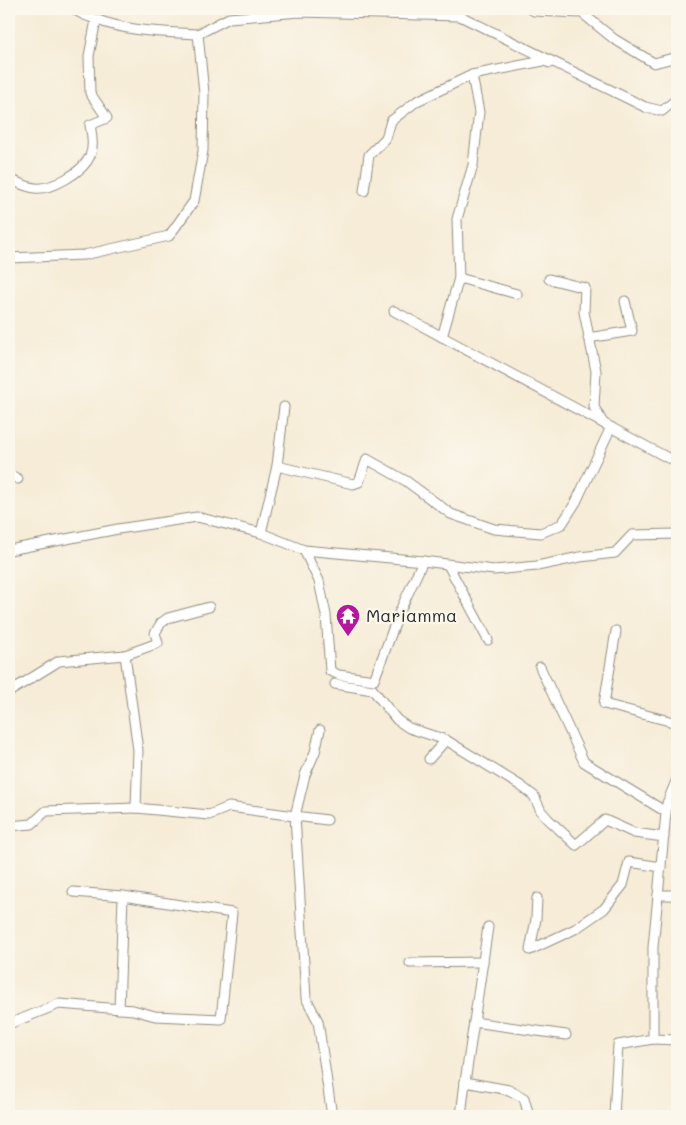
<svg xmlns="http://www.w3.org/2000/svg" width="686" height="1125" font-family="Mali,sans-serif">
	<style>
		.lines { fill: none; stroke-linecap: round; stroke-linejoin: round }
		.street-casing { stroke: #908c81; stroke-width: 11 }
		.street { stroke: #fff; stroke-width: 9 }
		.labels { text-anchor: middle; stroke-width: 4.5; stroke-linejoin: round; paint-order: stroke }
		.poi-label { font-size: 18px; fill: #2b2b2b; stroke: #fbf7ec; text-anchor: start }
	</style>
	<rect width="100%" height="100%" fill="#fbf7ec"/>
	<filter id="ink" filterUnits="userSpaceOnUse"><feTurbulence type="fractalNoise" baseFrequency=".02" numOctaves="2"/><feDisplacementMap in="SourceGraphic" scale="10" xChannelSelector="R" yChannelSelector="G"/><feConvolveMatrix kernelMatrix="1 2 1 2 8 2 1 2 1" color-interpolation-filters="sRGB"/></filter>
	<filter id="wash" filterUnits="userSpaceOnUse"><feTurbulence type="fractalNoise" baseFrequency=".0096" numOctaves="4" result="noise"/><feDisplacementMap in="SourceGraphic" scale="20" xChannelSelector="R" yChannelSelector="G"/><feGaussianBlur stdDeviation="1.12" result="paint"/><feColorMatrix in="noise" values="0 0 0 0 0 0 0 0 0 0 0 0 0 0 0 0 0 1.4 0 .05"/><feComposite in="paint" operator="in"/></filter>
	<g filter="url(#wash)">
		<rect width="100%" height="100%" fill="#f6ecd7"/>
	</g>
	<g filter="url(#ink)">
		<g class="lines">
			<defs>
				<g id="street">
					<path d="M 74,9 C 80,14 87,16 95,19 C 128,32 163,32 198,34"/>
					<path d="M 452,9 L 460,16 L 462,9"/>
					<path d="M 531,9 L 534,11 L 582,13 L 614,39 L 654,63 L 677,57"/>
					<path d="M 9,179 C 17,182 26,187 35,188 C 52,190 83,172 90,156 C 94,147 92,134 90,125 L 107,118 L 90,93 L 89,56 L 96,20"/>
					<path d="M 364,191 L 369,155 L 386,138 L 391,121 L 417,101 L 472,75 L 543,61 L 550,63"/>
					<path d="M 9,258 L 84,255 L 169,236 L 194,201 L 203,151 L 204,93 L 198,34 L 229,18 L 299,12 L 460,16 L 645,107 L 662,111 L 677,99"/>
					<path d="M 459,278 L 517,294"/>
					<path d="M 549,279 L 585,288 L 584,312 L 596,371 L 594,407 L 603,423"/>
					<path d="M 394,311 L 668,458 L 677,459"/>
					<path d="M 442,337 L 459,278 L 457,219 L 473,165 L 479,112 L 472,75"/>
					<path d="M 588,338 L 632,331 L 625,301"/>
					<path d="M 277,466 L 353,484 L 359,482 L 367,459 L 406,481 L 451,514 L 494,529 L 541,533 L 562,524 L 576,502 L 611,427"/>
					<path d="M 9,474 L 18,479"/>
					<path d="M 261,533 L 277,466 L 284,407"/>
					<path d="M 9,550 L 118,529 L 197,517 L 261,533 L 304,550 L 423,561 L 494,570 L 537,566 L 580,557 L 615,553 L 632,535 L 677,534"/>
					<path d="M 304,550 L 319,581 L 326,615 L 330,671 L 339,675 L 374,680 L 399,613 L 423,561"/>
					<path d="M 448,565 L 488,640"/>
					<path d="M 616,631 L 604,704 L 677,723"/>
					<path d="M 125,655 L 158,643 L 155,633 L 161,623 L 168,618 L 209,607"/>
					<path d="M 540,667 L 584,762 L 666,812"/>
					<path d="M 335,684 L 373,690 L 397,720 L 409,728 L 446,740 L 521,786 L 534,796 L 541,811 L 548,819 L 576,845 L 605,820 L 634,833 L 664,837"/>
					<path d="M 9,692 L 59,661 L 125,655 L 138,750 L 136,808 L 209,815 L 229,807 L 295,816 L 306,998 L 318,1021 L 332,1116"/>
					<path d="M 320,730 L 315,752 L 305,775 L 295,816 L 327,820"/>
					<path d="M 429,759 L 446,740"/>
					<path d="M 9,826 L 32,824 L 46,811 L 136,808"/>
					<path d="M 658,895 L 677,895"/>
					<path d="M 537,898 L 536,919 L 530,950 L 575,929 L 604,909 L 623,885 L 629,862 L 661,867"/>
					<path d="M 410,963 L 483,962"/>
					<path d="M 119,1009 L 123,896"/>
					<path d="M 474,1022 L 488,927"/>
					<path d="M 9,1024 L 59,1004 L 133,1010 L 155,1016 L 221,1019 L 232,913 L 123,896 L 73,892"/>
					<path d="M 653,1039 L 677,1040"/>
					<path d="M 461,1116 L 465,1082"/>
					<path d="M 529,1116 L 524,1098 L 509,1090 L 465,1082 L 474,1022 L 566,1035"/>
					<path d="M 614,1116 L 618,1045 L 653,1039 L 653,947 L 667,803 L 677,779"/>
				</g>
			</defs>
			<use href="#street" class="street-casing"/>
			<use href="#street" class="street"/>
		</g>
	</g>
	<defs>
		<symbol id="temple-pin" viewBox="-11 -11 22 30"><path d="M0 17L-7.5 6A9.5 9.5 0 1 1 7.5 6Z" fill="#b5179e" stroke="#fbf7ec"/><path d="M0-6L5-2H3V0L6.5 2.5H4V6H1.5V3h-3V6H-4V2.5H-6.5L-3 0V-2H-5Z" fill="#fff"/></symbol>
	</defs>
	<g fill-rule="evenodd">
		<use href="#temple-pin" x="334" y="602" width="28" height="38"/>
	</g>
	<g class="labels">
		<g class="poi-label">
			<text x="366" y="622">Mariamma</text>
		</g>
	</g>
	<rect width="686" height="1125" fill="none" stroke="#fbf7ec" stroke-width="30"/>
</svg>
